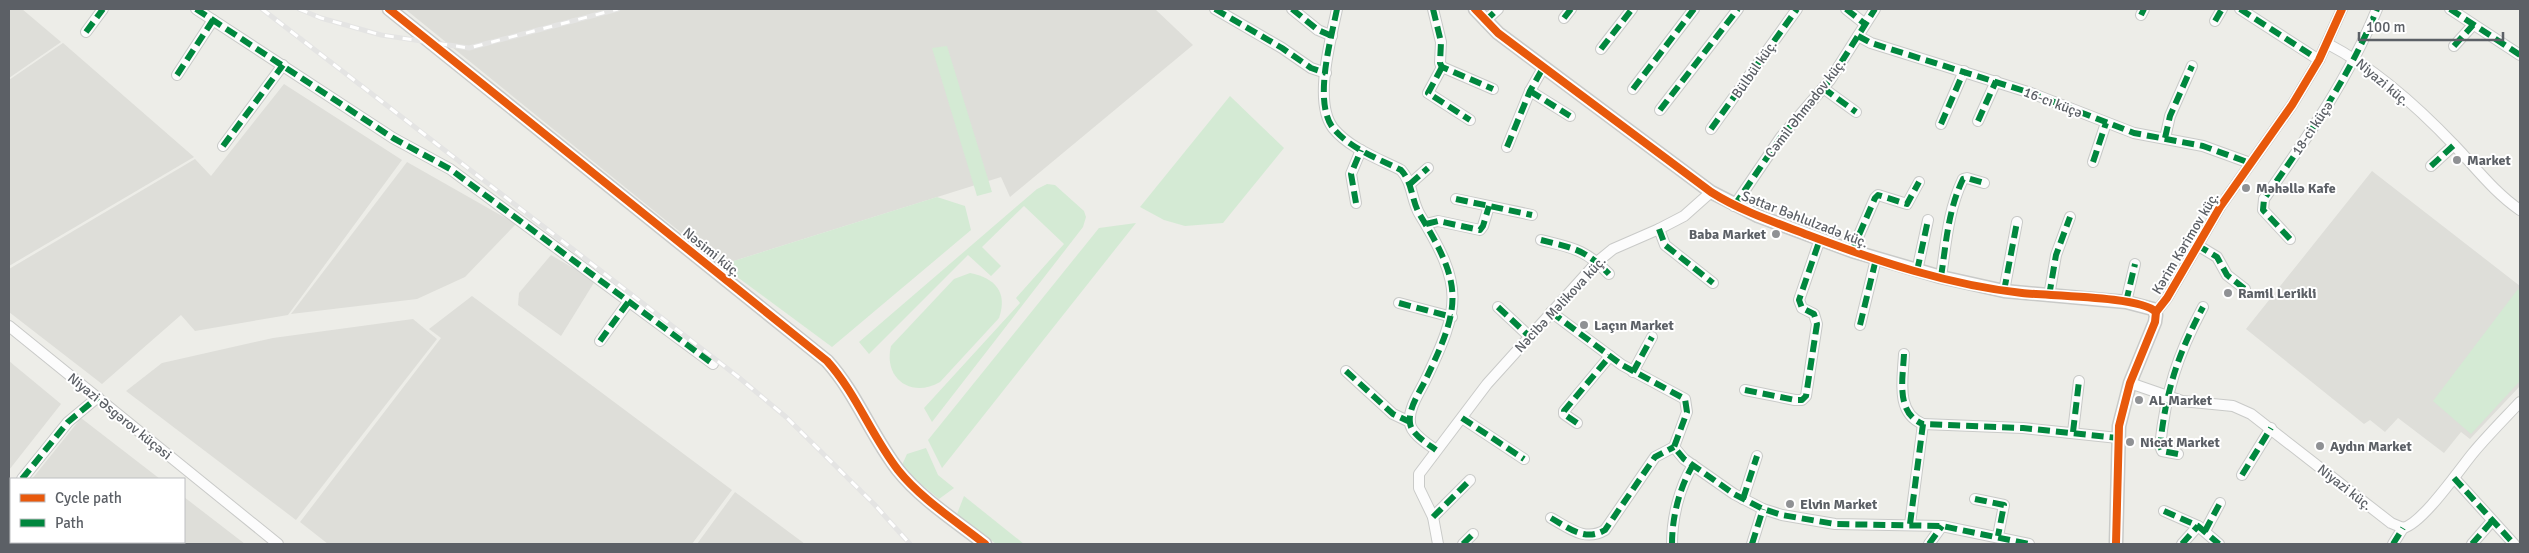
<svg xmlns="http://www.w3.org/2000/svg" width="2529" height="553" font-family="Signika,sans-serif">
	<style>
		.industrial { fill: #deded9 }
		.green { fill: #d4ead4 }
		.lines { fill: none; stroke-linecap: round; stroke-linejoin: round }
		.minor-casing { stroke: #c9cac8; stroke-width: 12 }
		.tertiary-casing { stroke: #c9cac8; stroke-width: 15 }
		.minor { stroke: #fcfcfc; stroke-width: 10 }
		.tertiary { stroke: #fcfcfc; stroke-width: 12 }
		.rail-casing { stroke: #e4e4e3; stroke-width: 5 }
		.rail { stroke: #fff; stroke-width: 3; stroke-dasharray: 9; stroke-linecap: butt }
		.quiet { stroke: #00873e; stroke-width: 6; stroke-dasharray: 12 6; stroke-linecap: butt }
		.cycleway-casing { stroke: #fff; stroke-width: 11 }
		.cycleway { stroke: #e8590c; stroke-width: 8 }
		.poi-dot { fill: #8f9194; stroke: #fff; stroke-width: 2 }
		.labels { text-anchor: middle; stroke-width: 4; stroke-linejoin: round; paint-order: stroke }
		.street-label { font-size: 14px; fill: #5c6066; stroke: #fff }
		.poi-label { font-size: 14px; font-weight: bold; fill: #5c6066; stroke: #fff; text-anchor: start }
	</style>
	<rect width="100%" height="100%" fill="#edede8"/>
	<g class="industrial">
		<path d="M 9,9 L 22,9 L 61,42 L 9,78 Z"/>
		<path d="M 405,9 L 1155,9 L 1193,45 L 1010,197 L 1001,177 L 721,265 Z"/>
		<path d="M 63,43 L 194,157 L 9,266 L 9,80 Z"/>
		<path d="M 284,84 L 402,160 L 288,315 L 195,331 L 181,315 L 102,384 L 9,312 L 9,269 L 195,159 L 211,176 Z"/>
		<path d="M 407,162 L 516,224 L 465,277 L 417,299 L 291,314 Z"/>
		<path d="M 2372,171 L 2520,286 L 2520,386 L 2470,439 L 2461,432 L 2444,453 L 2398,418 L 2385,432 L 2370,420 L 2364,424 L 2246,329 Z"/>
		<path d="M 551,255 L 595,281 L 561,336 L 518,305 L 519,293 Z"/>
		<path d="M 472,296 L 732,490 L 692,544 L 328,544 L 300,522 L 441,338 L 429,329 Z"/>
		<path d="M 413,319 L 437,339 L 296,520 L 126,391 L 162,363 L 273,338 Z"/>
		<path d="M 9,361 L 61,404 L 9,470 Z"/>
		<path d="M 81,418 L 160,479 L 32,479 Z"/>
		<path d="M 735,492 L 805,544 L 697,544 Z"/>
		<path d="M 184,497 L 245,544 L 9,544 L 9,509 L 11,506 L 11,542 L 184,542 Z"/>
	</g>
	<g class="green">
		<path d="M 947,46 L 992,192 L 977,196 L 932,48 Z"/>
		<path d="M 1230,96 L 1284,148 L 1223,223 L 1185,226 L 1164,220 L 1140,207 Z"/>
		<path d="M 1047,184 L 1055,185 L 1084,211 L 1086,217 L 1083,227 L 932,422 L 924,408 L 1020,303 L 1016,298 L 1064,244 L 1024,206 L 982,247 L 1001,266 L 991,276 L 968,255 L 869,354 L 859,342 L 1037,189 Z"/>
		<path d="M 937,197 L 965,206 L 971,230 L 832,347 L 721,265 Z"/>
		<path d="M 1136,223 L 942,468 L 928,440 L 1099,228 Z"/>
		<path d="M 970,273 C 995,278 1008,292 999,318 L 940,382 C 911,399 883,378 891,346 L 954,279 Z"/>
		<path d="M 2518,289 L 2520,291 L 2520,381 L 2471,434 L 2433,401 Z"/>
		<path d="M 926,448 L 938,475 L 954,488 L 939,499 L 904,470 L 902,465 L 907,454 Z"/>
		<path d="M 964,496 L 1024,544 L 996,544 L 957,514 Z"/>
	</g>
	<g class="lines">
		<defs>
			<g id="minor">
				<path d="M 196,9 L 393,138 L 450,169 L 713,364"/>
				<path d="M 1215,9 L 1282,48 L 1311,68 L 1326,73"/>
				<path d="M 1292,9 L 1318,30 L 1332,36"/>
				<path d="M 1337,9 C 1331,39 1313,102 1333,128 C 1349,148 1379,159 1401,170 C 1413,183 1411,200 1420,215 C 1464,287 1461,306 1425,381 C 1419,393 1408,409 1410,423 C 1411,434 1428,444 1436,450"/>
				<path d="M 1433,9 L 1441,42 L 1440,63 L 1442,67 L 1493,89"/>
				<path d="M 1846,9 L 1865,24"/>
				<path d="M 2240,9 L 2319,60"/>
				<path d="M 2450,9 L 2520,55"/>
				<path d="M 2141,15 L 2144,9"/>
				<path d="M 1564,18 L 1571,9"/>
				<path d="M 1485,21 L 1498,9"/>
				<path d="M 2215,21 L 2222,9"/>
				<path d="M 86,32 L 103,9"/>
				<path d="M 1858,36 L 1871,43 L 2031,93 L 2134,133 L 2203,146 L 2250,163"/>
				<path d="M 2328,44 C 2376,69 2418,107 2455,146 C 2476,168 2495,193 2520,210"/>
				<path d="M 2454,46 L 2473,25"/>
				<path d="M 1601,49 L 1632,9"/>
				<path d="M 1442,67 L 1428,93 L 1470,120"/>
				<path d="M 177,75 L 213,20"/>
				<path d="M 1823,88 L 1856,112"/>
				<path d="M 1633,89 L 1694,9"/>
				<path d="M 1530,91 L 1570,116"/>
				<path d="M 1660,110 L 1738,9"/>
				<path d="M 1978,121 L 1996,81"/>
				<path d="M 1941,124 L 1964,71"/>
				<path d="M 1711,129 L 1797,9"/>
				<path d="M 2165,138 L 2170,116 L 2192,66"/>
				<path d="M 223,146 L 283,65"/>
				<path d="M 1507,147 L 1530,91 L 1543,68"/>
				<path d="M 2093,162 L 2106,123"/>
				<path d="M 2431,166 L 2454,145"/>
				<path d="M 1410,184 L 1428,168"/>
				<path d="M 1456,199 L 1532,215"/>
				<path d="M 1356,203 L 1351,174 L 1361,150"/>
				<path d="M 1734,206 L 1781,137 L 1830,80 L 1875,9"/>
				<path d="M 1426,224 L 1438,221 L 1480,230 L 1483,226 L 1489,206"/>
				<path d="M 1659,229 L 1665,245 L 1713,283"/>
				<path d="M 2290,239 L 2263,210 L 2264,199 C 2307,138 2349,78 2377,9"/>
				<path d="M 1541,240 C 1573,248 1585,249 1609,274"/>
				<path d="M 2197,245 L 2217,257 L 2227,275 L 2245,289"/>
				<path d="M 1852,251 L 1875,198 L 1878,195 L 1907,204 L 1919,182"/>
				<path d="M 1917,271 L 1928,220"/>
				<path d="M 1941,277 C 1946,244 1948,210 1963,179 L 1967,178 L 1984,183"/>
				<path d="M 2004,291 L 2017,222"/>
				<path d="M 2049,296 L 2056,255 L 2070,217"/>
				<path d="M 2126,302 L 2135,264"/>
				<path d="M 1399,303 L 1452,317"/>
				<path d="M 1498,307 L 1529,336"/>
				<path d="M 1551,312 L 1622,365 L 1685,399 L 1687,412 L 1674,447 L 1684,459 L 1734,494 L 1763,509 L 1782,515 L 1835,524 L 1942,526 L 2029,544"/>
				<path d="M 2156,312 L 2167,298 L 2220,207 L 2292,105 L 2319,60 L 2342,9"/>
				<path d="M 1860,325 L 1876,259"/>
				<path d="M 9,326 L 278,544"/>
				<path d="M 600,341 L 629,301"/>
				<path d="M 1904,354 C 1903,378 1895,413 1923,424"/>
				<path d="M 1346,371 L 1393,414 L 1410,422"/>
				<path d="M 1633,372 L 1652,337"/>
				<path d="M 2130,383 L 2182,401 L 2233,406 L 2251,414 L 2391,523 L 2403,528 C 2422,524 2459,470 2473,453 C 2488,435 2504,419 2520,402"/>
				<path d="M 1745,390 L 1795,400 L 1802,400 L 1806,396 L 1817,324 L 1814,314 L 1802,308 L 1799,300 L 1820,239"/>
				<path d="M 1462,418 L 1524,459"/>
				<path d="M 1577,423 L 1564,414 L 1564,411 L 1610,356"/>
				<path d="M 2073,432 L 2079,381"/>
				<path d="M 2178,454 L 2162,451 L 2160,446 C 2166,391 2177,356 2203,307"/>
				<path d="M 2242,475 L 2271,428"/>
				<path d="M 2454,478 L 2514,544"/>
				<path d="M 22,479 L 68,422 L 98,397"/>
				<path d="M 9,496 L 11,493"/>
				<path d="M 1743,499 L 1757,456"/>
				<path d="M 1975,499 L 2004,505 L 1998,536"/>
				<path d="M 2164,511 L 2198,526 L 2219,544"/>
				<path d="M 1433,517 L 1470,480"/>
				<path d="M 1551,518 C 1569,528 1585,542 1605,530 L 1655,457 L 1674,447"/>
				<path d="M 1910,524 L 1923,424 L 2023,428 L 2118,438"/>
				<path d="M 2205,531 L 2220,503"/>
				<path d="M 1438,544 L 1433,517 L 1419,488 L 1419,474 L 1487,384 L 1597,262 L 1613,249 L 1659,229 L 1684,216 L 1711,192"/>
				<path d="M 1463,544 L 1473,534"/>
				<path d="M 1672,544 C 1672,518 1679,488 1693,465"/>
				<path d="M 1752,544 L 1763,509"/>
				<path d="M 1929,544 L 1942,526"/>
				<path d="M 2182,544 L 2198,526"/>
				<path d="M 2393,544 L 2403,528"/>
				<path d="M 2472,544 L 2492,521"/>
			</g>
			<g id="tertiary">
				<path d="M 389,9 L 827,361 C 856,393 871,435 898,470 C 921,499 956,521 985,544"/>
				<path d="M 1475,9 L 1498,33 L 1711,192 L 1758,216 L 1852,251 L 1941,277 L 2004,291 L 2126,302 L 2153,309 L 2156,315 L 2155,322 L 2130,383 L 2119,426 L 2116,544"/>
			</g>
		</defs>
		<use href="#minor" class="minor-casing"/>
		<use href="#tertiary" class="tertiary-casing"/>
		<use href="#minor" class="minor"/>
		<use href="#tertiary" class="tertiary"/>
		<defs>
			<g id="rail">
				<path d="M 262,9 L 737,376 L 786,417 L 874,504 L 910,544"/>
				<path d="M 299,9 L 321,18 L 381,35 L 469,48 L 618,9"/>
			</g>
		</defs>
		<use href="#rail" class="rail-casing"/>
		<use href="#rail" class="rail"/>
		<g class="quiet">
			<path d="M 196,9 L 393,138 L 450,169 L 713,364"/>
			<path d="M 1215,9 L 1282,48 L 1311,68 L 1326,73"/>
			<path d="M 1292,9 L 1318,30 L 1332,36"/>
			<path d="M 1337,9 C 1331,39 1313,102 1333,128 C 1349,148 1379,159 1401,170 C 1413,183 1411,200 1420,215 C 1464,287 1461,306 1425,381 C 1419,393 1408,409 1410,423 C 1411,434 1428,444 1436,450"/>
			<path d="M 1433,9 L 1441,42 L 1440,63 L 1442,67 L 1493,89"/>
			<path d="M 1846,9 L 1865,24"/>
			<path d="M 2240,9 L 2319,60"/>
			<path d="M 2450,9 L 2520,55"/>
			<path d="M 2141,15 L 2144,9"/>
			<path d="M 1564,18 L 1571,9"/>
			<path d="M 1485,21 L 1498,9"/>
			<path d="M 2215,21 L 2222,9"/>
			<path d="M 86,32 L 103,9"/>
			<path d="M 1858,36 L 1871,43 L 2031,93 L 2134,133 L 2203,146 L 2250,163"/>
			<path d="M 2454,46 L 2473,25"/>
			<path d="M 1601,49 L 1632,9"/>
			<path d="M 1442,67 L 1428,93 L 1470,120"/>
			<path d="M 177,75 L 213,20"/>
			<path d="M 1823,88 L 1856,112"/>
			<path d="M 1633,89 L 1694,9"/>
			<path d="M 1530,91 L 1570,116"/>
			<path d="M 1660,110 L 1738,9"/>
			<path d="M 1978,121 L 1996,81"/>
			<path d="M 1941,124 L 1964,71"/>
			<path d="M 1711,129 L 1797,9"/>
			<path d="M 2165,138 L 2170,116 L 2192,66"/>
			<path d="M 223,146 L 283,65"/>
			<path d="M 1507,147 L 1530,91 L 1543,68"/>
			<path d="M 2093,162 L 2106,123"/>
			<path d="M 2431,166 L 2454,145"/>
			<path d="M 1410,184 L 1428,168"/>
			<path d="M 1456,199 L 1532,215"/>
			<path d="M 1356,203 L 1351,174 L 1361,150"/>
			<path d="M 1734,206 L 1781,137 L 1830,80 L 1875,9"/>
			<path d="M 1426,224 L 1438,221 L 1480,230 L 1483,226 L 1489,206"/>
			<path d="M 1659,229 L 1665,245 L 1713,283"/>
			<path d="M 2290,239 L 2263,210 L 2264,199 C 2307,138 2349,78 2377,9"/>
			<path d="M 1541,240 C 1573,248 1585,249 1609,274"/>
			<path d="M 2197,245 L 2217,257 L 2227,275 L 2245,289"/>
			<path d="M 1852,251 L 1875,198 L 1878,195 L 1907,204 L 1919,182"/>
			<path d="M 1917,271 L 1928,220"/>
			<path d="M 1941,277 C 1946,244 1948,210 1963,179 L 1967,178 L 1984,183"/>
			<path d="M 2004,291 L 2017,222"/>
			<path d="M 2049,296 L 2056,255 L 2070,217"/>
			<path d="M 2126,302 L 2135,264"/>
			<path d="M 1399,303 L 1452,317"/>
			<path d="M 1498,307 L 1529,336"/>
			<path d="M 1551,312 L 1622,365 L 1685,399 L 1687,412 L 1674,447 L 1684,459 L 1734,494 L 1763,509 L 1782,515 L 1835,524 L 1942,526 L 2029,544"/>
			<path d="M 1860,325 L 1876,259"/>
			<path d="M 600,341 L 629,301"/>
			<path d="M 1904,354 C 1903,378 1895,413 1923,424"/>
			<path d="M 1346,371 L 1393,414 L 1410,422"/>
			<path d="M 1633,372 L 1652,337"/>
			<path d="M 1745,390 L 1795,400 L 1802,400 L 1806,396 L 1817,324 L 1814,314 L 1802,308 L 1799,300 L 1820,239"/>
			<path d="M 1462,418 L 1524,459"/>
			<path d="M 1577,423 L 1564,414 L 1564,411 L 1610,356"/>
			<path d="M 2073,432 L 2079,381"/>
			<path d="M 2178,454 L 2162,451 L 2160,446 C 2166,391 2177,356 2203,307"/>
			<path d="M 2242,475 L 2271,428"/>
			<path d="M 2454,478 L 2514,544"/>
			<path d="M 22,479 L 68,422 L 98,397"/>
			<path d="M 9,496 L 11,493"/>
			<path d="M 1743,499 L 1757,456"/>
			<path d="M 1975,499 L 2004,505 L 1998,536"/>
			<path d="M 2164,511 L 2198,526 L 2219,544"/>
			<path d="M 1433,517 L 1470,480"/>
			<path d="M 1551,518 C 1569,528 1585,542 1605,530 L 1655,457 L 1674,447"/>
			<path d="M 1910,524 L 1923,424 L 2023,428 L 2118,438"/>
			<path d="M 2205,531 L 2220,503"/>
			<path d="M 1463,544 L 1473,534"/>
			<path d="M 1672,544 C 1672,518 1679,488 1693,465"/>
			<path d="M 1752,544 L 1763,509"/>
			<path d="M 1929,544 L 1942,526"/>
			<path d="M 2182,544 L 2198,526"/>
			<path d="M 2393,544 L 2403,528"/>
			<path d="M 2472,544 L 2492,521"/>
		</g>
		<defs>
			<g id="cycleway">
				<path d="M 389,9 L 827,361 C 856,393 871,435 898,470 C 921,499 956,521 985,544"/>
				<path d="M 1475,9 L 1498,33 L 1711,192 C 1741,211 1774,222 1808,235 C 1877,261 1949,285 2022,293 C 2048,296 2141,296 2156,312"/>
				<path d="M 2116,544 L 2119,426 L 2130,383 L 2155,322 L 2156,312 L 2167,298 L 2220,207 L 2292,105 L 2319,60 L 2342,9"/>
			</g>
		</defs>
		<use href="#cycleway" class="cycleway-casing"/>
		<use href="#cycleway" class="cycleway"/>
	</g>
	<g class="poi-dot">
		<circle cx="2457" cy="160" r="5"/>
		<circle cx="2246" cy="188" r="5"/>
		<circle cx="1776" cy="234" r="5"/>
		<circle cx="2228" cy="293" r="5"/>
		<circle cx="1584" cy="325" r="5"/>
		<circle cx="2139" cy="400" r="5"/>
		<circle cx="2130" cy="442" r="5"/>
		<circle cx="2320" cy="446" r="5"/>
		<circle cx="1790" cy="504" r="5"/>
	</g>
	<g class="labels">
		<g class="street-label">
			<text transform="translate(1754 69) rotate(-55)" y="5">Bülbül küç.</text>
			<text transform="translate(2383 82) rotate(40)" y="5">Niyazi küç.</text>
			<text transform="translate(2053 102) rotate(21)" y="5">16-cı küçə</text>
			<text transform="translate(1805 108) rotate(-52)" y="5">Cəmil Əhmədov küç.</text>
			<text transform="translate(2312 128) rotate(-56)" y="5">18-ci küçə</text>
			<text transform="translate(1805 219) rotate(21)" y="5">Səttar Bəhlulzadə küç.</text>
			<text transform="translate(2185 243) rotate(-59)" y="5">Kərim Kərimov küç.</text>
			<text transform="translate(712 252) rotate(39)" y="5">Nəsimi küç.</text>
			<text transform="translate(1560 304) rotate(-47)" y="5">Nəcibə Məlikova küç.</text>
			<text transform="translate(120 416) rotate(39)" y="5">Niyazi Əsgərov küçəsi</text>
			<text transform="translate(2345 487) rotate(38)" y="5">Niyazi küç.</text>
		</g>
		<g class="poi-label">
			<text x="2467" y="165">Market</text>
			<text x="2256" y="193">Məhəllə Kafe</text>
			<text x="1766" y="239" text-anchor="end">Baba Market</text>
			<text x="2238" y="298">Ramil Lerikli</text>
			<text x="1594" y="330">Laçın Market</text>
			<text x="2149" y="405">AL Market</text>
			<text x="2140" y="447">Nicat Market</text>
			<text x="2330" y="451">Aydın Market</text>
			<text x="1800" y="509">Elvin Market</text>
		</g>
	</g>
	<rect width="2529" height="553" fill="none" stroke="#5c6066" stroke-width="20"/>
	<rect x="10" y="478" width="175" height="65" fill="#ffffff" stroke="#bebfc2"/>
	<rect x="20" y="494" width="25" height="8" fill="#e8590c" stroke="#bebfc2"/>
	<text x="55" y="503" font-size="15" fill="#5c6066">Cycle path</text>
	<rect x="20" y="519" width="25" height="8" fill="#00873e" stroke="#bebfc2"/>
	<text x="55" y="528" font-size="15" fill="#5c6066">Path</text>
	<path d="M2359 32v8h144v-8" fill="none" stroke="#5c6066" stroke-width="2.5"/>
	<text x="2366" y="32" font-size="15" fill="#5c6066" stroke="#ffffff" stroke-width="4" paint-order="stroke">100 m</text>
</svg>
